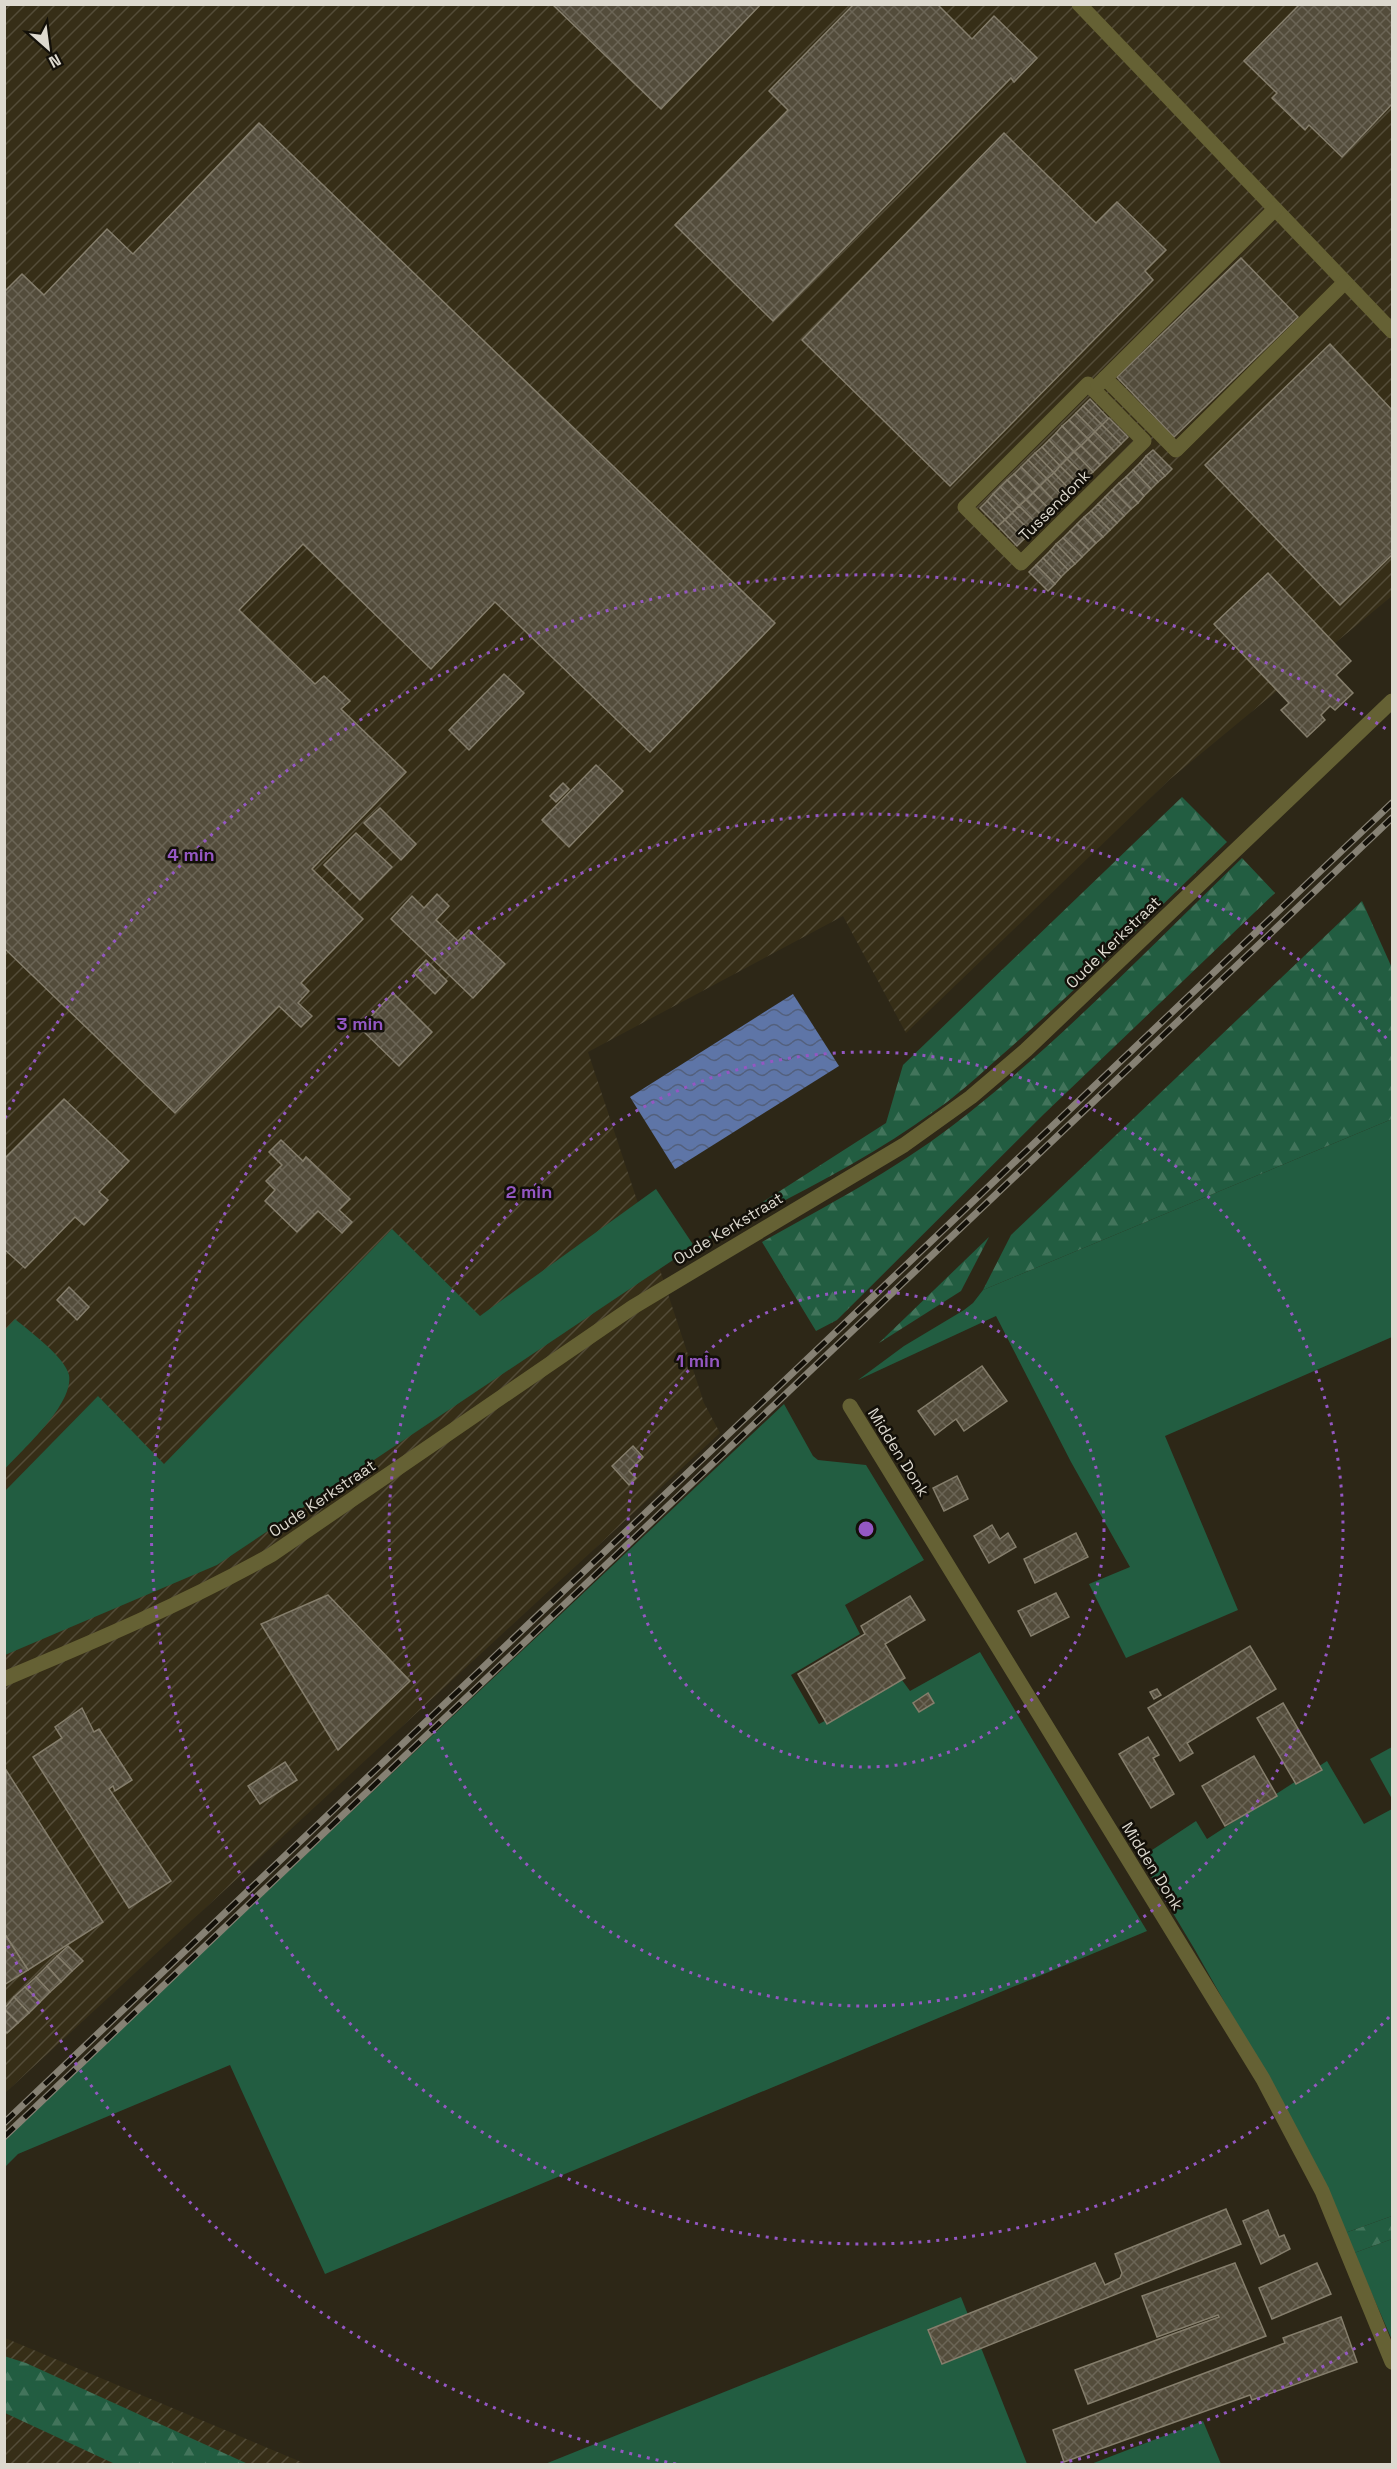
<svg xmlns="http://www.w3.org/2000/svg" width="1397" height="2469" font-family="'Space Grotesk',sans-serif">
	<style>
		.industrial { fill: url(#industrial-furrows) }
		.green { fill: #225d41 }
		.forest { fill: url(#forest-firs) }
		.water { fill: url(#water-waves) }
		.building { fill: url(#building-cross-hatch); stroke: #857e6c; stroke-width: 1.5 }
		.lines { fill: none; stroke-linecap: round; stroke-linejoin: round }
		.minor { stroke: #656134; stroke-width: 15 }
		.rail-casing { stroke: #868174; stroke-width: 7 }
		.rail { stroke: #131009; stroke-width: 4.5; stroke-dasharray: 14; stroke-linecap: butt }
		.ring { fill: none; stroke: #9457c3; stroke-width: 3; stroke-dasharray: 3 6 }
		.labels { text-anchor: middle; stroke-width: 5; stroke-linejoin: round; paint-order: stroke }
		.street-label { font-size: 16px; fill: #ddd9cf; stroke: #131009 }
		.centre { fill: #9457c3; stroke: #131009; stroke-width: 3 }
		.ring-label { font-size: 18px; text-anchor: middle; font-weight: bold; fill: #9457c3; stroke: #131009; stroke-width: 5; stroke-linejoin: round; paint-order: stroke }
	</style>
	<defs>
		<pattern id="industrial-furrows" width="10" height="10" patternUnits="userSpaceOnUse" patternTransform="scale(1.5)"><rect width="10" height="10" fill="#362e17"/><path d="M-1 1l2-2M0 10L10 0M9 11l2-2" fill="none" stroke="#534c38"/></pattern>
		<pattern id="forest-firs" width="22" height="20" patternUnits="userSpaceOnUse" patternTransform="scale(1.5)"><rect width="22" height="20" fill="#225d41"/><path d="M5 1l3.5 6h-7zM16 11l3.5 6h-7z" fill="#42745b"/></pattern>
		<pattern id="water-waves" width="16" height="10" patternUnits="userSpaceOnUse" patternTransform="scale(1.5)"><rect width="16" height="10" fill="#5e75a7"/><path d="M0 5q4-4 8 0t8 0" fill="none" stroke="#53607d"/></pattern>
		<pattern id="building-cross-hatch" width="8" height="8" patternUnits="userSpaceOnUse" patternTransform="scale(1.5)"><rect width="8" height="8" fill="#534c3b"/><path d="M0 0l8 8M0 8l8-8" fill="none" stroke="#6b6556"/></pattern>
	</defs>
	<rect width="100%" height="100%" fill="#2d2717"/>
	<g class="industrial">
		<path d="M 5,5 L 1392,5 L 1392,596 L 1169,780 L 906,1033 L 843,916 L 588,1052 L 704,1403 L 720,1433 L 5,2093 Z"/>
		<path d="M 5,2338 L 306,2464 L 5,2464 Z"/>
	</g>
	<g class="green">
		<path d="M 1392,1119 L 1392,1337 L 1165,1436 L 1238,1610 L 1126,1658 L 1089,1584 L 1130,1567 L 1071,1462 L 996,1316 L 858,1380 L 904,1346 L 964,1310 L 973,1303 L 983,1290 Z"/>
		<path d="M 656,1189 L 694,1246 L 217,1565 L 5,1655 L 5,1491 L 98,1396 L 164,1464 L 392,1229 L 480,1316 Z"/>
		<path d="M 15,1319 C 29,1331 65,1357 69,1375 C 74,1404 23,1449 5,1469 L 5,1330 Z"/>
		<path d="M 784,1404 L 813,1456 L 818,1460 L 866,1465 L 924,1560 L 845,1605 L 860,1634 L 791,1675 L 819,1724 L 902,1680 L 910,1691 L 980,1652 L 1147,1931 L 325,2274 L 230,2065 L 18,2154 L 5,2167 L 5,2138 Z"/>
		<path d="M 1392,1747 L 1392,1799 L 1370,1759 Z"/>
		<path d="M 1327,1761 L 1364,1824 L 1392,1809 L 1392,2216 L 1345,2233 L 1311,2155 L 1195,1950 L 1140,1858 L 1196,1821 L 1207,1839 Z"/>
		<path d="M 1392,2239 L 1392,2340 L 1354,2253 Z"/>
		<path d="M 961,2297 L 1027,2464 L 545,2464 Z"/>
		<path d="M 1203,2421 L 1221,2464 L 1091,2464 Z"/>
	</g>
	<g class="forest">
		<path d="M 1182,797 L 1227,842 C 1159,908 1091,976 1020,1039 C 992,1063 966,1089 936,1110 C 861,1165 777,1204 694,1246 L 886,1123 L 903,1065 Z"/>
		<path d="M 1242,858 L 1275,893 L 1044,1114 L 837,1320 L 816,1331 L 762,1242 C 826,1206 893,1171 952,1126 C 1056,1046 1148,949 1242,858 Z"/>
		<path d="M 1362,901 L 1392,968 L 1392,1119 L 983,1290 L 1011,1235 Z"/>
		<path d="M 989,1237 L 961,1291 L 879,1343 Z"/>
		<path d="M 1392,2216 L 1392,2239 L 1354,2253 L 1345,2233 Z"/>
		<path d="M 4,2356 L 26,2363 L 248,2464 L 115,2464 L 5,2413 Z"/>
	</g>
	<path class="water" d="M 793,994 L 839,1066 L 675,1169 L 630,1097 Z"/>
	<g class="building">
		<path d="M 552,4 L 761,4 L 661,109 Z"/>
		<path d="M 854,4 L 937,4 L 972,39 L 994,16 L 1037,58 L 1014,82 L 1011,78 L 773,321 L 675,225 L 788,110 L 769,91 Z"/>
		<path d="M 1300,4 L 1392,4 L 1392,104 L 1342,157 L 1309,125 L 1305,130 L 1272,98 L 1277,93 L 1244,61 Z"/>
		<path d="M 259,123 L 775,623 L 650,752 L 495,602 L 431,669 L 303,544 L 239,610 L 315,684 L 324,676 L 350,701 L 341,709 L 406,772 L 312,869 L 363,919 L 301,983 L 309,991 L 298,1003 L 312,1016 L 301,1027 L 279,1006 L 175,1113 L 4,948 L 4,292 L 22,274 L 44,295 L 107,229 L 133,254 Z"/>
		<path d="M 1004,133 L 1096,223 L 1117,202 L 1166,250 L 1145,271 L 1153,280 L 950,486 L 802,340 Z"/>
		<path d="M 1241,258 L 1298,317 L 1174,437 L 1117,377 Z"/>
		<path d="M 1330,344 L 1392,410 L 1392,555 L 1340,605 L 1205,465 Z"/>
		<path d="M 1090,399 L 1109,419 L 1102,425 L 1083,406 Z"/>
		<path d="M 1083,406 L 1102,425 L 1095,432 L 1076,413 Z"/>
		<path d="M 1076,413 L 1095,432 L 1088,439 L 1069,420 Z"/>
		<path d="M 1109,418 L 1128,437 L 1121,444 L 1102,425 Z"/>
		<path d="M 1069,420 L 1088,439 L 1081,446 L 1062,426 Z"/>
		<path d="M 1102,425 L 1121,444 L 1114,451 L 1095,432 Z"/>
		<path d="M 1062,426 L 1081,446 L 1074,452 L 1056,433 Z"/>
		<path d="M 1095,432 L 1114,451 L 1107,458 L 1088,439 Z"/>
		<path d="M 1056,433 L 1074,452 L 1067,459 L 1049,440 Z"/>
		<path d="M 1088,439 L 1107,458 L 1100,465 L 1081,446 Z"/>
		<path d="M 1049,440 L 1067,459 L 1060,466 L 1042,447 Z"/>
		<path d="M 1081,446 L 1100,465 L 1093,472 L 1074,452 Z"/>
		<path d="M 1042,447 L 1060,466 L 1054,473 L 1035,453 Z"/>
		<path d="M 1153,450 L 1172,469 L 1165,476 L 1146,456 Z"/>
		<path d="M 1074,452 L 1093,472 L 1086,478 L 1067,459 Z"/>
		<path d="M 1035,453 L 1054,473 L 1047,479 L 1028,460 Z"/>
		<path d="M 1146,456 L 1165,476 L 1158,482 L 1140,463 Z"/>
		<path d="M 1067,459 L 1086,478 L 1079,485 L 1060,466 Z"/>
		<path d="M 1028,460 L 1047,479 L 1040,486 L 1021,467 Z"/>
		<path d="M 1140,463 L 1158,482 L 1151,489 L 1133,470 Z"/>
		<path d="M 1060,466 L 1079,485 L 1072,492 L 1054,473 Z"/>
		<path d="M 1021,467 L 1040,486 L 1033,493 L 1014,474 Z"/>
		<path d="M 1133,470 L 1151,489 L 1144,496 L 1126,477 Z"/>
		<path d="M 1054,473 L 1072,492 L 1065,498 L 1047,479 Z"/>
		<path d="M 1014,474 L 1033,493 L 1026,500 L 1007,480 Z"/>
		<path d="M 1126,477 L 1144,496 L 1138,503 L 1119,483 Z"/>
		<path d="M 1047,479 L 1065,498 L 1058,505 L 1040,486 Z"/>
		<path d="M 1007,480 L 1026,500 L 1019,506 L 1000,487 Z"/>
		<path d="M 1119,483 L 1138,503 L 1131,509 L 1112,490 Z"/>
		<path d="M 1040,486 L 1058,505 L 1052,512 L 1033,493 Z"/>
		<path d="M 1000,487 L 1019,506 L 1012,513 L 993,494 Z"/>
		<path d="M 1112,490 L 1131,509 L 1124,516 L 1105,497 Z"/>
		<path d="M 1033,493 L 1052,512 L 1045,519 L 1026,500 Z"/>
		<path d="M 993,494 L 1012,513 L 1005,520 L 987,501 Z"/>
		<path d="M 1105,497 L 1124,516 L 1117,523 L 1098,504 Z"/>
		<path d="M 1026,500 L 1045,519 L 1038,525 L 1019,506 Z"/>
		<path d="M 987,501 L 1005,520 L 998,526 L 980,508 Z"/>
		<path d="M 1098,504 L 1117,523 L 1110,530 L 1091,511 Z"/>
		<path d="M 1019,506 L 1038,525 L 1031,532 L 1012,513 Z"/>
		<path d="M 1091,511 L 1110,530 L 1103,537 L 1084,517 Z"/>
		<path d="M 1012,513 L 1031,532 L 1024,539 L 1005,520 Z"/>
		<path d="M 1084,517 L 1103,537 L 1096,543 L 1077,524 Z"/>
		<path d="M 1005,520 L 1024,539 L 1017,546 L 998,526 Z"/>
		<path d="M 1077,524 L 1096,543 L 1089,550 L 1070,531 Z"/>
		<path d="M 1070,531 L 1089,550 L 1082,557 L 1063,538 Z"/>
		<path d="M 1063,538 L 1082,557 L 1075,564 L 1056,544 Z"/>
		<path d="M 1056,544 L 1075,564 L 1068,570 L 1050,551 Z"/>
		<path d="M 1050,551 L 1068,570 L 1061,577 L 1043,558 Z"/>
		<path d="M 1043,558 L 1061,577 L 1055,584 L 1036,565 Z"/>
		<path d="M 1036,565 L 1055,584 L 1048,591 L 1029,572 Z"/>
		<path d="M 1268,573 L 1351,661 L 1336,675 L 1353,693 L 1335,710 L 1330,706 L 1321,715 L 1325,720 L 1307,737 L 1281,710 L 1289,703 L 1214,624 Z"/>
		<path d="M 504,674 L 524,693 L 469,750 L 449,730 Z"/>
		<path d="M 596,765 L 623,791 L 569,847 L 542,820 Z"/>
		<path d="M 563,783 L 569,789 L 556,802 L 550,796 Z"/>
		<path d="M 380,808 L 416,844 L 401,860 L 364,823 Z"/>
		<path d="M 356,833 L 392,867 L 360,900 L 324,865 Z"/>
		<path d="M 437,894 L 449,906 L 436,920 L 458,941 L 469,930 L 505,964 L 473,998 L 391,919 L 412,896 L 424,908 Z"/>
		<path d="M 426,960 L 447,981 L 435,994 L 414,973 Z"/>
		<path d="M 393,993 L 432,1032 L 399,1066 L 360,1028 Z"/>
		<path d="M 64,1099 L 129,1161 L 99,1192 L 108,1200 L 84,1225 L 75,1217 L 25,1268 L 4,1249 L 4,1159 Z"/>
		<path d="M 281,1140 L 303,1161 L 306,1157 L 350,1199 L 339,1210 L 352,1222 L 342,1233 L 318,1211 L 297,1232 L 265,1201 L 275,1190 L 266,1181 L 282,1165 L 269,1152 Z"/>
		<path d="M 69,1287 L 89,1307 L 77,1320 L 57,1300 Z"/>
		<path d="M 982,1366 L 1007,1401 L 964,1431 L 956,1419 L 935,1435 L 918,1411 Z"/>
		<path d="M 633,1446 L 643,1457 L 629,1471 L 636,1478 L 629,1485 L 612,1466 Z"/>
		<path d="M 957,1476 L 968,1499 L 944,1511 L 933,1488 Z"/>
		<path d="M 992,1525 L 1000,1539 L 1008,1533 L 1016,1547 L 989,1563 L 974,1536 Z"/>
		<path d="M 1076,1533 L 1088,1557 L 1035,1583 L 1024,1559 Z"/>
		<path d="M 1056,1593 L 1069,1617 L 1031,1636 L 1018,1611 Z"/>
		<path d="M 328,1595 L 410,1681 L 338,1750 L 261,1624 Z"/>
		<path d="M 910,1596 L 925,1620 L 885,1644 L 905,1678 L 827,1724 L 798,1674 L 865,1634 L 861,1626 Z"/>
		<path d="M 1250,1646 L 1276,1689 L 1187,1743 L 1193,1753 L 1180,1761 L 1148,1708 Z"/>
		<path d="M 1157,1689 L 1161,1695 L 1154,1699 L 1150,1692 Z"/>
		<path d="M 928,1693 L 934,1703 L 919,1712 L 913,1703 Z"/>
		<path d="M 1283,1703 L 1322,1770 L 1296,1784 L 1257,1718 Z"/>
		<path d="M 82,1708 L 94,1732 L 99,1729 L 132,1780 L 115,1791 L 113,1786 L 109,1789 L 171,1881 L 129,1908 L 33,1757 L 62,1738 L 55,1727 Z"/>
		<path d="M 1148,1737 L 1159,1755 L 1153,1758 L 1174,1794 L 1151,1808 L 1119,1754 Z"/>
		<path d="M 1254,1756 L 1277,1796 L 1225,1826 L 1202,1786 Z"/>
		<path d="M 285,1762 L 297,1780 L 260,1804 L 248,1786 Z"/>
		<path d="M 6,1770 L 103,1922 L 28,1970 L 4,1933 Z"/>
		<path d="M 4,1933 L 28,1970 L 4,1985 Z"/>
		<path d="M 68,1946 L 83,1961 L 72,1971 L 57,1956 Z"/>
		<path d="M 57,1956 L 72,1971 L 61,1982 L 47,1966 Z"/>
		<path d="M 47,1966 L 61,1982 L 50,1992 L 36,1977 Z"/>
		<path d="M 36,1977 L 50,1992 L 40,2002 L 25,1987 Z"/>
		<path d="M 25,1987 L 40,2002 L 29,2013 L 14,1997 Z"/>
		<path d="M 14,1997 L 29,2013 L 18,2023 L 4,2009 Z"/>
		<path d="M 4,2009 L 18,2023 L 7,2033 L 4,2030 Z"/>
		<path d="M 1226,2209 L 1241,2244 L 942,2364 L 928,2330 L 1095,2263 L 1105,2285 L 1120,2278 L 1122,2273 L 1115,2254 Z"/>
		<path d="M 1268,2210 L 1279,2237 L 1284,2235 L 1290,2249 L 1261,2264 L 1243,2221 Z"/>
		<path d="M 1235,2263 L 1266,2336 L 1088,2404 L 1075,2370 L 1219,2317 L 1218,2315 L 1157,2337 L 1142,2296 Z"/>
		<path d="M 1317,2263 L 1331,2294 L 1272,2319 L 1259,2288 Z"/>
		<path d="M 1341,2317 L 1357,2362 L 1252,2400 L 1250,2395 L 1064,2462 L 1053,2430 L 1285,2343 L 1283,2338 Z"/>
	</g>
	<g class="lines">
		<g class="minor">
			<path d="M 1079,4 L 1392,331"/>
			<path d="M 1105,378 L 1176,450 L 1345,282"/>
			<path d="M 1088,384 L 1144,441 L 1021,563 L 965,507 Z"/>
			<path d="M 1098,385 L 1275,209"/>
			<path d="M 850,1406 L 1263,2079 L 1322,2191 L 1392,2362"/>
			<path d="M 4,1679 C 95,1641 185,1603 271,1555 L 633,1307 L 904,1145 L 971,1097 L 1026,1050 L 1392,701"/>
		</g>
		<defs>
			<g id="rail">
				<path d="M 4,2123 L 1392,803"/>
				<path d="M 4,2137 L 1392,818"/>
			</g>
		</defs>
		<use href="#rail" class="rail-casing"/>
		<use href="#rail" class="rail"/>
	</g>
	<g class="ring">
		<circle cx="866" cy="1529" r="238"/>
		<circle cx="866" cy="1529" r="477"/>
		<path d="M1389 2017A715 715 0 1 1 1389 1041"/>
		<path d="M1386 2329A954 954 0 0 1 1056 2464M676 2464A954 954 0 0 1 5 1940M5 1118A954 954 0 0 1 1386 729"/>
	</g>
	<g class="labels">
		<g class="street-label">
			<text transform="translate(1054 505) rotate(-45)" y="6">Tussendonk</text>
			<text transform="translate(1113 942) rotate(-44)" y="6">Oude Kerkstraat</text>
			<text transform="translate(728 1228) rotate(-31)" y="6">Oude Kerkstraat</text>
			<text transform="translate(899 1452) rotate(58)" y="6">Midden Donk</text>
			<text transform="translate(322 1498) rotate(-34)" y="6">Oude Kerkstraat</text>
			<text transform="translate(1153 1866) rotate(58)" y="6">Midden Donk</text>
		</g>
	</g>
	<circle cx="866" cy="1529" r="9" class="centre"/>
	<g class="ring-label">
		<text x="191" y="861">4 min</text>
		<text x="360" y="1030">3 min</text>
		<text x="529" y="1198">2 min</text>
		<text x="698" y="1367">1 min</text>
	</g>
	<rect width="1397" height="2469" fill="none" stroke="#ddd9cf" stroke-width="12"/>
	<g transform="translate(48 48) rotate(152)" stroke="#131009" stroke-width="4.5" paint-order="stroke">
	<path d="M0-4.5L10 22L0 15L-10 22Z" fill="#ddd9cf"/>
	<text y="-9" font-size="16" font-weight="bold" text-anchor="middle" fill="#ddd9cf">N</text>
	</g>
</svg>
